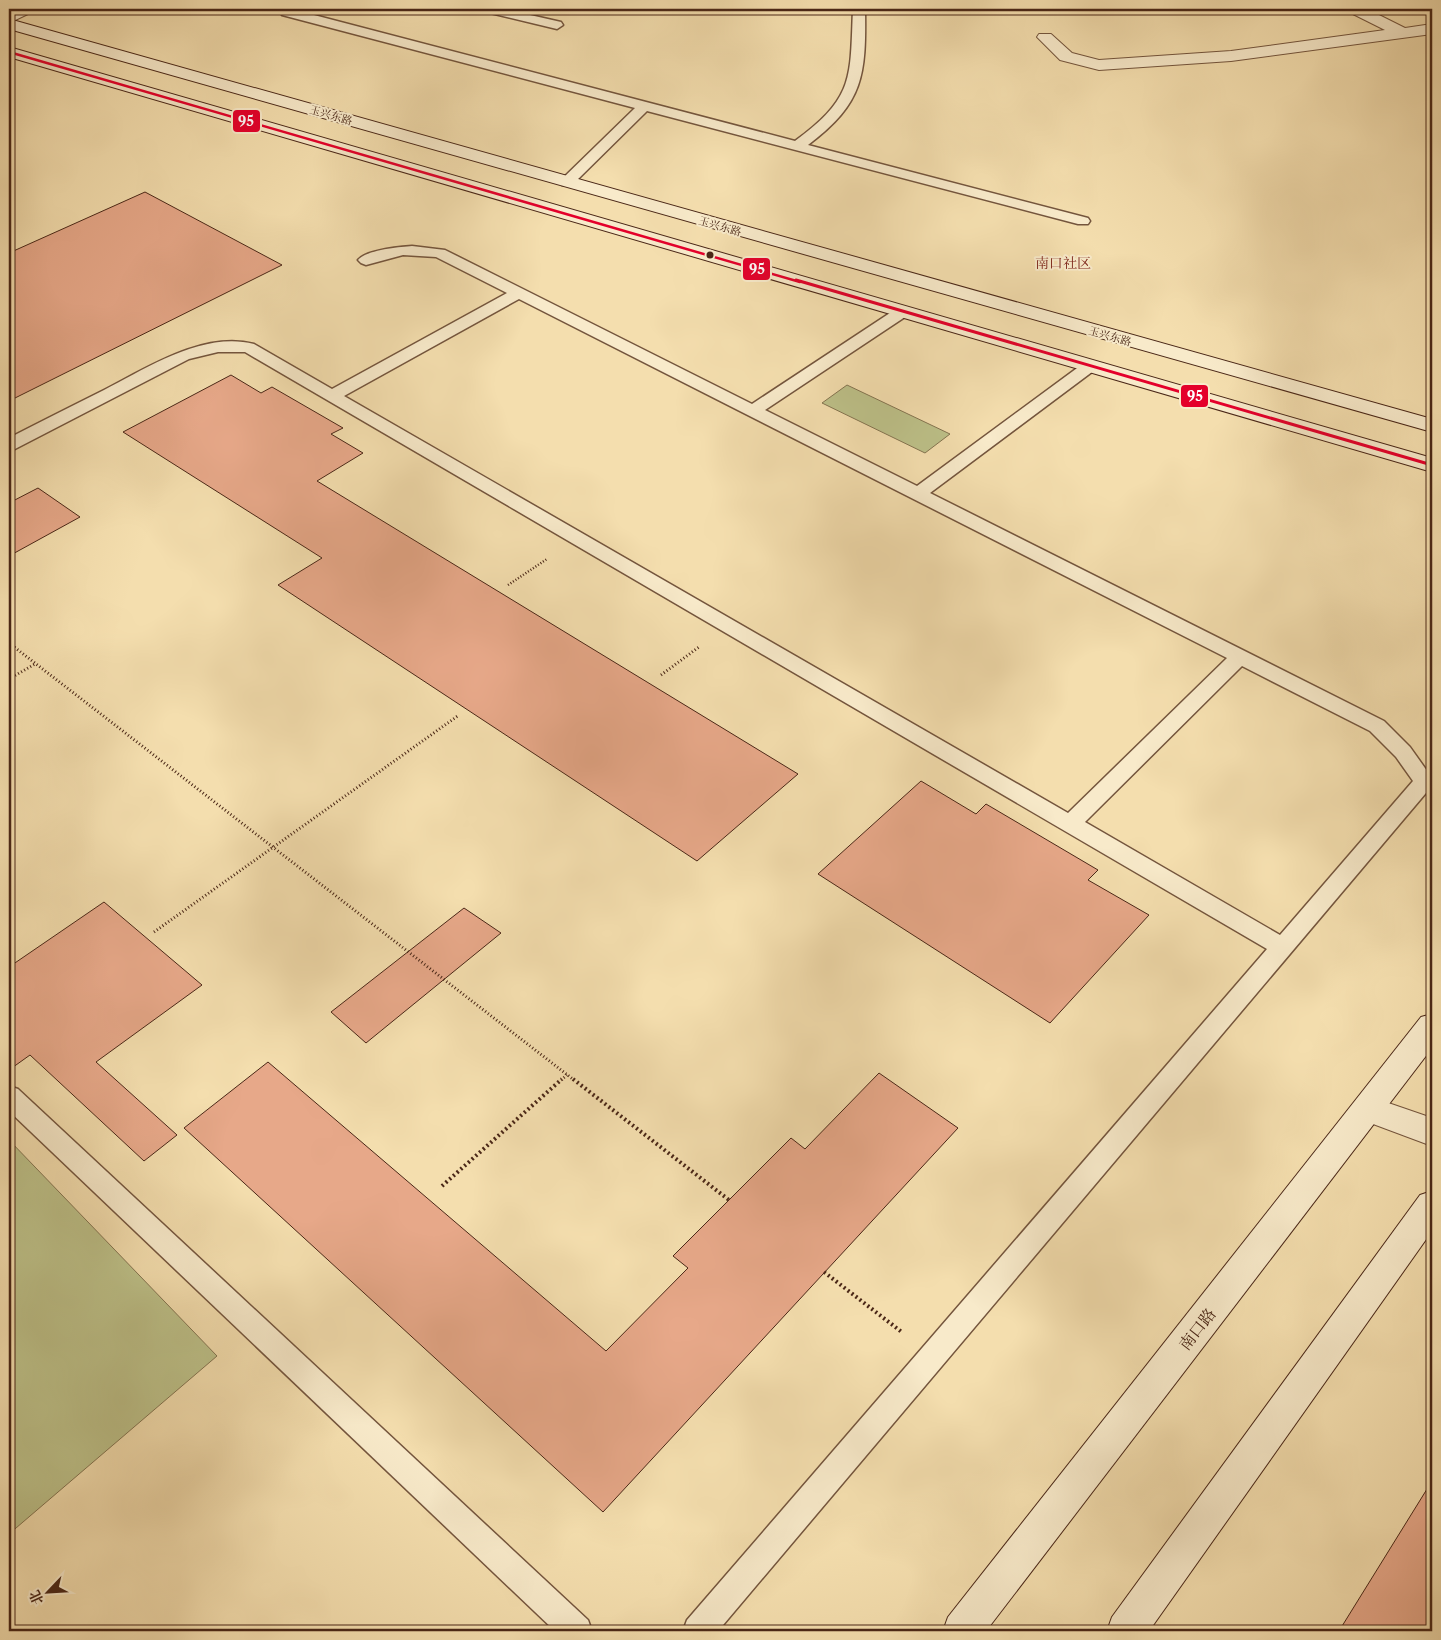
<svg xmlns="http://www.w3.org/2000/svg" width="1441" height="1640" font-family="'Libre Caslon Text','Noto Serif SC',serif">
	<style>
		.green { fill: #bdc189; stroke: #847450 }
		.building { fill: #e7a889; stroke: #4a2717 }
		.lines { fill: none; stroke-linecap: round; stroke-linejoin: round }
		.service-casing { stroke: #74553d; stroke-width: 3 }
		.minor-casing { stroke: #74553d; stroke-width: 2 }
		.tertiary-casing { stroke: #74553d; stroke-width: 2 }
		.secondary-casing { stroke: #4a2717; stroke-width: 2 }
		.path-far2 { stroke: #4a2717; stroke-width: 2.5; stroke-dasharray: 1 2; stroke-linecap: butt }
		.path-far1 { stroke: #4a2717; stroke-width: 3; stroke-dasharray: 1 2.5; stroke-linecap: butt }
		.path { stroke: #4a2717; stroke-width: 4; stroke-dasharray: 2 3; stroke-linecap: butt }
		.service { fill: #f8eaca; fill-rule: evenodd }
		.minor { fill: #f8eaca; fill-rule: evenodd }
		.tertiary { fill: #f8eaca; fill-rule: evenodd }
		.secondary { fill: #f8eaca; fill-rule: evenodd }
		.bus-1-far1-casing { stroke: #f8eaca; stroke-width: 5 }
		.bus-1-casing { stroke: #f8eaca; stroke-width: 6 }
		.bus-1-far1 { stroke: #e4002b; stroke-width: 2.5 }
		.bus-1 { stroke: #e4002b; stroke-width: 3 }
		.bus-dot { fill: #4a2717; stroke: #f8eaca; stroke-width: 2 }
		.labels { text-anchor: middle; stroke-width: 4; stroke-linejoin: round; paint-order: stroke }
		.far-street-label { font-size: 11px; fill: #4a2717; stroke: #f8eaca }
		.far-quarter-label { font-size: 14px; fill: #7a1f14; stroke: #f8eaca }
		.near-street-label { font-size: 16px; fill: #4a2717; stroke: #f8eaca }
		.line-badge { stroke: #f8eaca; stroke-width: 2 }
		.badge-label { font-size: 14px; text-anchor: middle; font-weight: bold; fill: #fff }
	</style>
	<rect width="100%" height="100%" fill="#f4deae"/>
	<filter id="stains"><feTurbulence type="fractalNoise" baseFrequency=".004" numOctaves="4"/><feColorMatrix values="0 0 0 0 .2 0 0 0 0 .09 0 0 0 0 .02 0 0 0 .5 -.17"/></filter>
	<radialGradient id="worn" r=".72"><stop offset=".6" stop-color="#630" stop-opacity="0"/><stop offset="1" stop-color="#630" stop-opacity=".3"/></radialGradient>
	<g class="green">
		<path d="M 847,385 L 950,434 L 925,453 L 822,403 Z"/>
		<path d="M 9,1140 L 217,1356 L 9,1534 Z"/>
	</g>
	<g class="building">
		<path d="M 145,192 L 282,265 L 9,401 L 9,253 Z"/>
		<path d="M 231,375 L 261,393 L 272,387 L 343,428 L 331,434 L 363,453 L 317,481 L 798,774 L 697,861 L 278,585 L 322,558 L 123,432 Z"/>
		<path d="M 38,488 L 80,517 L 9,556 L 9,503 Z"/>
		<path d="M 921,781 L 976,814 L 986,804 L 1098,870 L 1088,880 L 1149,915 L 1050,1023 L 818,874 Z"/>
		<path d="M 104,902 L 202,985 L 96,1062 L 177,1135 L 144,1161 L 30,1055 L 9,1070 L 9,967 Z"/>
		<path d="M 464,908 L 501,933 L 366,1043 L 331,1012 Z"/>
		<path d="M 268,1062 L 606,1351 L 688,1268 L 673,1256 L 791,1138 L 805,1149 L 879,1073 L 958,1128 L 603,1512 L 184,1128 Z"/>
		<path d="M 1432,1481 L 1432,1631 L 1339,1631 Z"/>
	</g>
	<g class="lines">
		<defs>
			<g id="service">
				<path d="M 279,9 L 291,9 L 795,141 C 855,97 850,78 853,9 L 865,9 C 866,75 864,103 808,145 L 1088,218 L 1090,221 L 1088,224 L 1078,224 L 647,111 L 572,185 L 562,185 L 560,182 L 562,179 L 635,108 L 282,15 Z"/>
				<path d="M 484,9 L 504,9 L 561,22 L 563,25 L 557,29 L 486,12 Z"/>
				<path d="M 412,246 L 445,250 L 752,404 L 896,309 L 908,309 L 910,312 L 908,315 L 765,410 L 917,486 L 1084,363 L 1096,363 L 1098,366 L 1096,369 L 930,493 L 1384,721 L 1410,747 L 1432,778 L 1431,787 L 718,1631 L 683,1631 L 687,1620 L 1267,949 L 245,352 L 218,352 L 189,359 L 15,449 L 9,450 L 9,438 C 40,422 72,406 104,390 C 147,368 203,331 254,344 L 332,389 L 507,293 L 436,257 L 403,255 L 366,265 L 361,263 L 358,260 C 366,250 399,247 412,246 ZM 519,299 L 1227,658 L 1068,813 L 344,396 ZM 1242,666 L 1370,731 L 1396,757 L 1413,781 L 1280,935 L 1085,822 Z"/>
				<path d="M 9,1086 L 18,1089 L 588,1620 L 592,1631 L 555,1631 L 9,1111 Z"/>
			</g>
			<path id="minor" d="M 1347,9 L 1367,9 L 1405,28 L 1432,24 L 1432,34 L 1231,61 L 1099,70 L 1060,60 L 1037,37 L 1039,34 L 1051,34 L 1072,53 L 1099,60 L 1231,51 L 1385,30 L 1349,12 Z"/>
			<g id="tertiary">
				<path d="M 15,9 L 34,9 L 32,12 L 9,23 L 9,12 Z"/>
				<path d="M 1368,1096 L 1432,1118 L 1432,1146 L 1357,1118 L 1352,1109 L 1357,1100 Z"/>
			</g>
			<g id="secondary">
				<path d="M 9,19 L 1432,419 L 1432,432 L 9,29 Z"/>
				<path d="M 9,47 L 1432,458 L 1432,472 L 9,57 Z"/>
				<path d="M 1432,1014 L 1432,1048 L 986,1631 L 943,1631 L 948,1617 L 1421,1017 Z"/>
				<path d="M 1432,1191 L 1432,1231 L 1149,1631 L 1107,1631 L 1112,1617 L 1420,1195 Z"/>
			</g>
		</defs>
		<use href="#service" class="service-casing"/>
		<use href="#minor" class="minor-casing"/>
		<use href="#tertiary" class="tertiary-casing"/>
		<use href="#secondary" class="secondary-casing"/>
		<path class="path-far2" d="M 508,585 L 547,559"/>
		<g class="path-far1">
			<path d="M 9,643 L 574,1080"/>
			<path d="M 661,675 L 699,647"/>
			<path d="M 9,679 L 35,664"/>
			<path d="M 154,932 L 459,715"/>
			<path d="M 561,1080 L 567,1075"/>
		</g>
		<g class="path">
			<path d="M 573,1079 L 729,1200"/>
			<path d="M 442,1186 L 562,1079"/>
			<path d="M 824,1272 L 903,1333"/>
		</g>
		<use href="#service" class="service"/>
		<use href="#minor" class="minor"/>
		<use href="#tertiary" class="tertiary"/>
		<use href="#secondary" class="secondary"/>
		<defs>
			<path id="bus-1-far1" d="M 9,52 L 800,282"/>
			<path id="bus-1" d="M 796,280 L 1432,465"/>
		</defs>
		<use href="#bus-1-far1" class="bus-1-far1-casing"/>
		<use href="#bus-1" class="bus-1-casing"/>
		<use href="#bus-1-far1" class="bus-1-far1"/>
		<use href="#bus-1" class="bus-1"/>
	</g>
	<circle class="bus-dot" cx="710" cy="255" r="4.5"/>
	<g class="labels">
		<g class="far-street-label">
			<text transform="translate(331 115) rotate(16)" y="4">玉兴东路</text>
			<text transform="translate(720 226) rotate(16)" y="4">玉兴东路</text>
			<text transform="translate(1110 336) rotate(16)" y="4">玉兴东路</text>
		</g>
		<g class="far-quarter-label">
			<text x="1063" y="268">南口社区</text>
		</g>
		<g class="near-street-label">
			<text transform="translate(1197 1329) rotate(-52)" y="6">南口路</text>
		</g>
	</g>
	<g class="line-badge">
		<rect x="232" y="109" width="29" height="24" rx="5" fill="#e4002b"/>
		<rect x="742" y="257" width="29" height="24" rx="5" fill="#e4002b"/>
		<rect x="1180" y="384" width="29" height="24" rx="5" fill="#e4002b"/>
	</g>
	<g class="badge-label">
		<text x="246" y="126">95</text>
		<text x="757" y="274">95</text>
		<text x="1195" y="401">95</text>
	</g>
	<rect width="1441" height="1640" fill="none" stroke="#f4deae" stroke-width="30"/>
	<rect x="10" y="10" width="1421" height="1620" fill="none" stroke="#4a2717" stroke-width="2.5"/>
	<rect x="15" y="15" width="1411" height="1610" fill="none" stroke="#4a2717"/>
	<g transform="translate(48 1592) rotate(245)" stroke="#f8eaca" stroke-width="4" paint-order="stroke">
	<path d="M0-4L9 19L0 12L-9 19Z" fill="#4a2717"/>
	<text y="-8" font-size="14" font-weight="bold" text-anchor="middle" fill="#4a2717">北</text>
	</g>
	<rect width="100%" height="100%" filter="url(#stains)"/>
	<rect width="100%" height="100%" fill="url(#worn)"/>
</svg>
